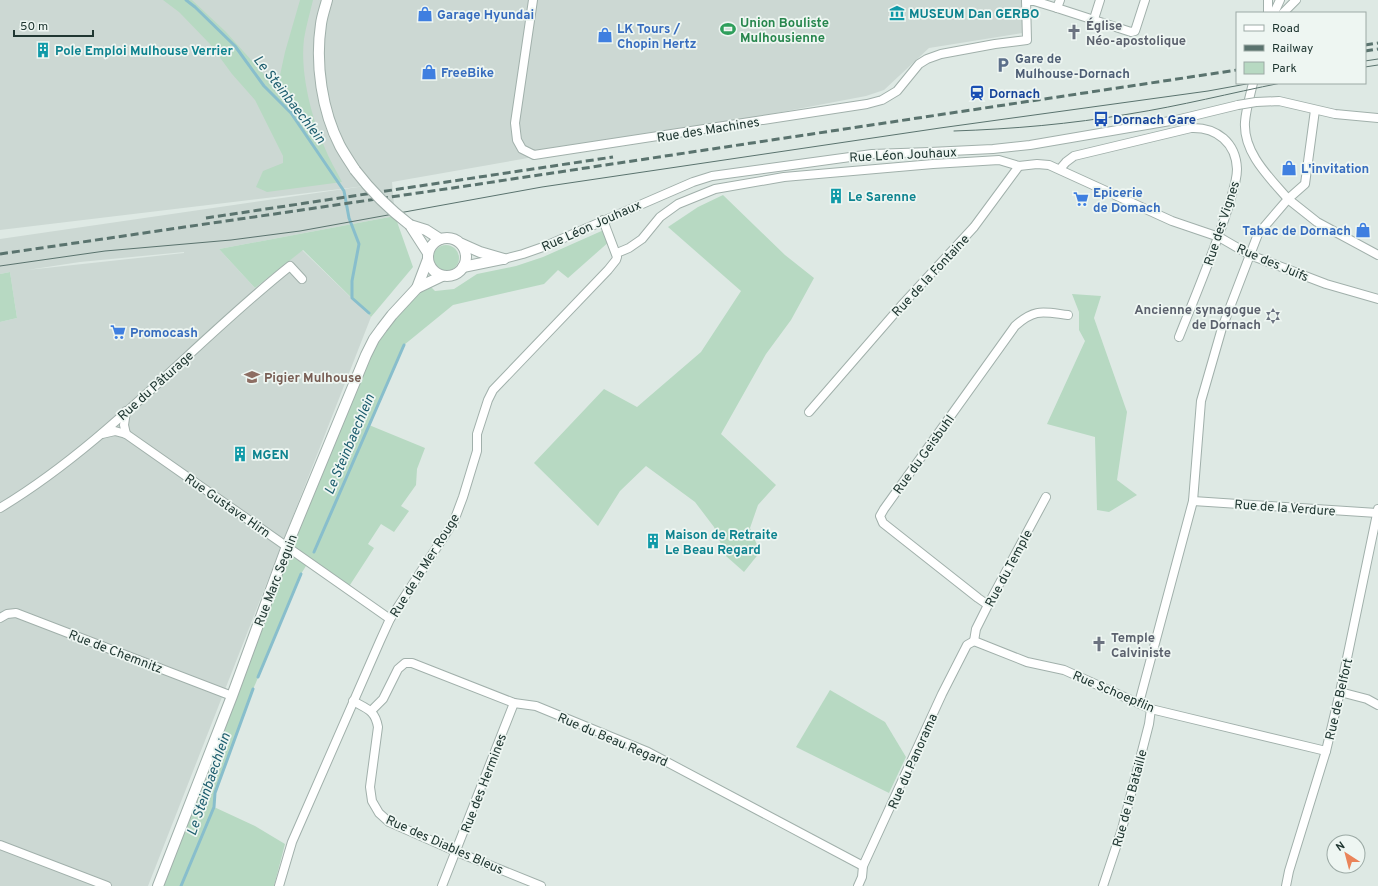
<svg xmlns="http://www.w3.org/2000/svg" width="1378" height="886" font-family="Overpass,sans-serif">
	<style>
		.built { fill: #ccd8d3; fill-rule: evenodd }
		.green { fill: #b7d9c2 }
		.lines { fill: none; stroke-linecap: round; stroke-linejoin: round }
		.stream { stroke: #88becc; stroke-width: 3 }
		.minor-casing { stroke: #a1b0ab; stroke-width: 10 }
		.tertiary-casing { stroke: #a1b0ab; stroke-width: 12 }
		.minor { stroke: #fff; stroke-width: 8 }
		.tertiary { stroke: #fff; stroke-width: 10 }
		.tram { stroke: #5a736e; stroke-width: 1 }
		.rail { stroke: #5a736e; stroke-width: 3; stroke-dasharray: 8 4; stroke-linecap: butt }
		.minor-bridge-casing { stroke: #a1b0ab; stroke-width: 10; stroke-linecap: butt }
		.tertiary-bridge-casing { stroke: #a1b0ab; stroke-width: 12; stroke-linecap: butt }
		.minor-bridge { stroke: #fff; stroke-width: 8 }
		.tertiary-bridge { stroke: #fff; stroke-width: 10 }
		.labels { text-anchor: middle; stroke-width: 3.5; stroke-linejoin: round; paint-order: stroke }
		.culture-label { font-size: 13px; font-weight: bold; fill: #0d838f; stroke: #eef6f2; text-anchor: start }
		.shop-label { font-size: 13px; font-weight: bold; fill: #366cbe; stroke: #eef6f2; text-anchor: start }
		.leisure-label { font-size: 13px; font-weight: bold; fill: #27864d; stroke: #eef6f2; text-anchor: start }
		.worship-label { font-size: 13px; font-weight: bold; fill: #5b616d; stroke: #eef6f2; text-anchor: start }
		.service-label { font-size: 13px; font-weight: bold; fill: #4e5e75; stroke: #eef6f2; text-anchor: start }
		.transit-label { font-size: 13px; font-weight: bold; fill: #164399; stroke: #eef6f2; text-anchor: start }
		.street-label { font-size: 13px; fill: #203732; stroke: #eef6f2 }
		.education-label { font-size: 13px; font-weight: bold; fill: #785e54; stroke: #eef6f2; text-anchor: start }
		.water-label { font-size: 14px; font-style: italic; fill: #1e5e6f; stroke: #eef6f2 }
	</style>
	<rect width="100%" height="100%" fill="#dee9e4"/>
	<path class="built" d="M 0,0 L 1023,0 L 1023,33 L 929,48 L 884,90 L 866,96 L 665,134 L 392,182 L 395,216 L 219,249 L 255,288 L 302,250 L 371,317 L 148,886 L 0,886 L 0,322 L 17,318 L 10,272 L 0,274 L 0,239 L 365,186 L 0,230 ZM 184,252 L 184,253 L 27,270 L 80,262 Z"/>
	<g class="green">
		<path d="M 163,0 L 192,0 L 226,32 L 277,89 L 285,52 L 300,0 L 313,0 C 310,13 306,26 304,39 C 300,72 311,116 324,146 C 329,159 336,170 342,182 L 267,192 L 256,187 L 263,171 L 283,163 L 283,156 L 255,100 L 232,74 L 210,44 L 179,12 Z"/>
		<path d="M 723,195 L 785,255 L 814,278 L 791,320 L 766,354 L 721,434 L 776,485 L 758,505 L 750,528 L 760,552 L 744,572 L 726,556 L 714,527 L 695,502 L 646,466 L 620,491 L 598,526 L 534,463 L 604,389 L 637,407 L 701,352 L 741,291 L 668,227 L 698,207 Z"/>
		<path d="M 395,216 L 413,267 L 371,317 L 303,250 L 255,288 L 219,249 Z"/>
		<path d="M 606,229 L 611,240 L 568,278 L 558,270 L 544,284 L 453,305 L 404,345 L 369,425 L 425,448 L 417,469 L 416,485 L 401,506 L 409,511 L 394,532 L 381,524 L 368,544 L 374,548 L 348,588 L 309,561 L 301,574 L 247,704 L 215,793 L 214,807 L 255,826 L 285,844 L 274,886 L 158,886 L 374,339 L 427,283 L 435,291 L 454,289 L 477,274 L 516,266 L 543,257 Z"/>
		<circle cx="446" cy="258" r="13"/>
		<path d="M 10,272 L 17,318 L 0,322 L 0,274 Z"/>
		<path d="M 1072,294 L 1101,296 L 1094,318 L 1127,412 L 1117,480 L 1137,495 L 1109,512 L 1097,510 L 1095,437 L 1047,424 L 1085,341 L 1079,330 L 1079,312 Z"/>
		<path d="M 830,690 L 885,722 L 906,757 L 889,793 L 796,747 Z"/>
	</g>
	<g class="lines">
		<g class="stream">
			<path d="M 186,0 L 195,7 L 235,46 L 264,86 L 291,113 L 344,191 L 349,218 L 359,244 L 352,281 L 352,298 L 369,313"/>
			<path d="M 314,552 L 404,345"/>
			<path d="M 258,677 L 301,574"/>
			<path d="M 181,886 L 214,807 L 215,793 L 253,689"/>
		</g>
		<defs>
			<g id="minor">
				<path d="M 533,0 L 515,123 L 517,140 L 522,149 L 534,155 L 867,104 L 882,100 L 897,91 L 919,64 L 927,59 L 941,54 L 995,44 L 1027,40 L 1026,0"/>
				<path d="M 1026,1 L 1034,1 L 1057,8 L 1131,32 L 1135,31 L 1145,0"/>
				<path d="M 1057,8 L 1060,0"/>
				<path d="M 1268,13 L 1268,0"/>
				<path d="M 1274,13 L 1280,0"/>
				<path d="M 1283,13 L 1296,0"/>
				<path d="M 1094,19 L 1100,0"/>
				<path d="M 1256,102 L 1279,101 L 1335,114 L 1378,118"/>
				<path d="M 1315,110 L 1305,184 L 1288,199 L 1317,222 L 1378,255"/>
				<path d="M 1060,169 L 1066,162 L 1074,156 L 1191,128 C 1217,127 1236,143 1237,169 C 1237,183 1231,196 1228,208 C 1214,252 1196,294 1179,337"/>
				<path d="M 617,253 L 629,248 L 642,239 L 660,217 L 678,204 L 715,189 L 784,177 L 933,164 L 999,160 L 1019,166 L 1037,164 L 1049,165 L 1172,221 L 1219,237 L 1250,255 L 1326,284 L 1378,299"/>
				<path d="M 504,259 L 523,254 L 543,247 L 693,182 L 712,176 L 872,154 L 930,152 L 993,149 L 1030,145 L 1176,120 L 1238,105"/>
				<path d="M 809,412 L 901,306 L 974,227 L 1019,166"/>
				<path d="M 102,434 L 115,431 L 126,434 L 390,619"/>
				<path d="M 126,434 L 124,425 L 126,411"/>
				<path d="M 1193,501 L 1377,513"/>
				<path d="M 0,508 C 108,443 192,344 290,266 L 302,279"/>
				<path d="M 988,605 L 978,598 L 883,523 L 880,516 L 884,509 L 1015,326 C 1035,308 1043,312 1068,315"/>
				<path d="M 0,618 L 7,614 L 16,613 L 232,696"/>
				<path d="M 974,641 L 1027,662 L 1064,670 L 1151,709 L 1326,751"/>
				<path d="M 974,641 L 976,629 L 988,605 L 1046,497"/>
				<path d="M 1340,692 L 1367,699 L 1378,705"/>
				<path d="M 353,701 C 367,709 375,710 378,727 L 370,787 L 372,801 L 379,813 L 389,822 L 457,852 L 541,886"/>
				<path d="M 1139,703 L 1193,501 L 1201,401 L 1222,328 L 1258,234 L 1288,199 C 1270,178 1243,153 1245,122 C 1246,109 1250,96 1253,83"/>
				<path d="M 371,711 L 383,699 L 398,669 L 405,663 L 412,663 L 514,703 L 536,706 L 648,752 L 863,866"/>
				<path d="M 0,845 L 107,886"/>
				<path d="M 279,886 L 292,842 L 380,641 L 390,619 L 454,521 L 463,497 L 477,451 L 477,434 L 488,400 L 493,390 L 608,270 L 616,260 L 617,257 L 603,220"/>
				<path d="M 442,886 L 514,703"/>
				<path d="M 858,886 L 862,877 L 863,866 L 942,694 L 967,645 L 974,641"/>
				<path d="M 1103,886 L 1122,829 L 1149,724 L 1151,709"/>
				<path d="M 1286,886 L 1289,871 L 1326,751 L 1340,692 L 1378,509"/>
			</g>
			<g id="tertiary">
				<path d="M 327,0 C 325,8 322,16 321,24 C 315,64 322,111 340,146 C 345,155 350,162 355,170"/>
				<path d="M 410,225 L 426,230 L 440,239"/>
				<path d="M 410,225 L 428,253"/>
				<circle cx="447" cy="257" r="19"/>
				<path d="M 462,244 L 480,252 L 504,259"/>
				<path d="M 463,267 L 502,259"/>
				<path d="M 417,288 L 428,259"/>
				<path d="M 158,886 L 232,696 L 287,546 L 366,355 L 374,339 L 382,328 L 392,315 L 417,288 L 442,276"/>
			</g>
		</defs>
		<use href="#minor" class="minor-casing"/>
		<use href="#tertiary" class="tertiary-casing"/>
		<use href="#minor" class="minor"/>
		<use href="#tertiary" class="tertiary"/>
		<g class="tram">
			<path d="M 1365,61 L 1378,59"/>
			<path d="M 1365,67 L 1378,65"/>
			<path d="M 954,131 C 1013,129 1071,124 1129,114 C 1180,106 1231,93 1281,83"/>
			<path d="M 0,266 L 105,251 L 231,240 L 300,231 L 542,187 L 940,128 L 1208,91 L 1252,83"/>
		</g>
		<g class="rail">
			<path d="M 1365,45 L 1378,43"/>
			<path d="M 1365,51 L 1378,49"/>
			<path d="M 206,218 L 613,157"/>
			<path d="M 0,254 L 466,186 L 1237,70"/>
		</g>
		<defs>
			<path id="minor-bridge" d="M 1238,105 L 1256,102"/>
			<path id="tertiary-bridge" d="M 355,170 C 371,191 389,209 410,225"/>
		</defs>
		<use href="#minor-bridge" class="minor-bridge-casing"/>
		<use href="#tertiary-bridge" class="tertiary-bridge-casing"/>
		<use href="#minor-bridge" class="minor-bridge"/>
		<use href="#tertiary-bridge" class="tertiary-bridge"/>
	</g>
	<defs>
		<symbol id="museum-bare" viewBox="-9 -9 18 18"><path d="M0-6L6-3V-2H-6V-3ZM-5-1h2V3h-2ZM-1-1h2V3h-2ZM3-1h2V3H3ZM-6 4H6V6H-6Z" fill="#0f9aa8" stroke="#eef6f2" stroke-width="2.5" paint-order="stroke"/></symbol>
		<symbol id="shop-bare" viewBox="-9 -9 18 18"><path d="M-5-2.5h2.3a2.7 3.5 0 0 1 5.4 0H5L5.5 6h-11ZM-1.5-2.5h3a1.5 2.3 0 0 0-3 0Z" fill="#3f7fe0" stroke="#eef6f2" stroke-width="2.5" paint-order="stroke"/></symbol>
		<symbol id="stadium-bare" viewBox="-9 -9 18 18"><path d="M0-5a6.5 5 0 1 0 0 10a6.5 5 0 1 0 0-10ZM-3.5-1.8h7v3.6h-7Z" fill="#2e9e5b" stroke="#eef6f2" stroke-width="2.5" paint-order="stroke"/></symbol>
		<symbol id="church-bare" viewBox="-9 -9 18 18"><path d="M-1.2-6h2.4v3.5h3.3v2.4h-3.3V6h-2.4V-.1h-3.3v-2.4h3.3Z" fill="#6b7280" stroke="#eef6f2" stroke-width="2.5" paint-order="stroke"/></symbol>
		<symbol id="building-bare" viewBox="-9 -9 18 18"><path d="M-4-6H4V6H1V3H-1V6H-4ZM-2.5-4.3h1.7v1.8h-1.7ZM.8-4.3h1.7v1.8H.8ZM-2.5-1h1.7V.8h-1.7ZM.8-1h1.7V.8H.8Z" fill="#0f9aa8" stroke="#eef6f2" stroke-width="2.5" paint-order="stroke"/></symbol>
		<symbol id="parking-bare" viewBox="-9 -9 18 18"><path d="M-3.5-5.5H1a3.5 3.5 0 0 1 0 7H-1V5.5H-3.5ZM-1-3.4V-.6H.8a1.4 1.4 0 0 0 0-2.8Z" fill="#5c6f8a" stroke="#eef6f2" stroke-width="2.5" paint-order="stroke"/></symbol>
		<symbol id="station-bare" viewBox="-9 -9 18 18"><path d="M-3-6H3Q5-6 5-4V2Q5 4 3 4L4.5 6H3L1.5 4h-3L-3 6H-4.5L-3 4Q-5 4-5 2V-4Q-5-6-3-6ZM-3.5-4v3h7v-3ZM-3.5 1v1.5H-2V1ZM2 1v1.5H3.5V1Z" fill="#1a4fb4" stroke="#eef6f2" stroke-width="2.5" paint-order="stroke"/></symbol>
		<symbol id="bus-bare" viewBox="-9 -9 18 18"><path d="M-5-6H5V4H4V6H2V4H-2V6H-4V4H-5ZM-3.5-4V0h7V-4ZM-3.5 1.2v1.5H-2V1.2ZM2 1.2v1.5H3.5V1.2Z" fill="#1a4fb4" stroke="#eef6f2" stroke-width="2.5" paint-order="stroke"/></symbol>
		<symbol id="supermarket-bare" viewBox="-9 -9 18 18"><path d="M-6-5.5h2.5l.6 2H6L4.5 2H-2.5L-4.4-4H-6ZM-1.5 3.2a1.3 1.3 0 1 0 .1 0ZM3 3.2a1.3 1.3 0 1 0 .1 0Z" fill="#3f7fe0" stroke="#eef6f2" stroke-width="2.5" paint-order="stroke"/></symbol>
		<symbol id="synagogue-bare" viewBox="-9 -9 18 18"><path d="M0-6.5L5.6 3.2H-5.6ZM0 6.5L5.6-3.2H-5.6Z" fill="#6b7280" stroke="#eef6f2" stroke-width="2.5" paint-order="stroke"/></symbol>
		<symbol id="university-bare" viewBox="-9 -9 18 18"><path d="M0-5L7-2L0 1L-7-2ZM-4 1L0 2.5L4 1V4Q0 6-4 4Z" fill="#8d6e63" stroke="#eef6f2" stroke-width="2.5" paint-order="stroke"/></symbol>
	</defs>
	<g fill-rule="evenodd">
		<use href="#museum-bare" x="886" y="2" width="22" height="22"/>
		<use href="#shop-bare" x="414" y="3" width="22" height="22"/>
		<use href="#stadium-bare" x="717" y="18" width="22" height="22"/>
		<use href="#church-bare" x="1063" y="21" width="22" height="22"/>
		<use href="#shop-bare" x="594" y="24" width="22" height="22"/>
		<use href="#building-bare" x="32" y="39" width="22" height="22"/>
		<use href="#parking-bare" x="992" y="54" width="22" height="22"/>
		<use href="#shop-bare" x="418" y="61" width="22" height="22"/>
		<use href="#station-bare" x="966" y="82" width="22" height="22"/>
		<use href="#bus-bare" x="1090" y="108" width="22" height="22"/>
		<use href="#shop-bare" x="1278" y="157" width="22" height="22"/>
		<use href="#building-bare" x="825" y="185" width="22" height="22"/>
		<use href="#supermarket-bare" x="1070" y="188" width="22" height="22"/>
		<use href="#shop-bare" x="1352" y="219" width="22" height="22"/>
		<use href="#synagogue-bare" x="1262" y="305" width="22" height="22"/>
		<use href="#supermarket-bare" x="107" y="321" width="22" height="22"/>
		<use href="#university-bare" x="241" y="366" width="22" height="22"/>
		<use href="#building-bare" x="229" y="443" width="22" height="22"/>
		<use href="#building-bare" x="642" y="530" width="22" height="22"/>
		<use href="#church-bare" x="1088" y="633" width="22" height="22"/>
	</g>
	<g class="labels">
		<g class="culture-label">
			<text x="909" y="18">MUSEUM Dan GERBO</text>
			<text x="55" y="55">Pole Emploi Mulhouse Verrier</text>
			<text x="848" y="201">Le Sarenne</text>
			<text x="252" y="459">MGEN</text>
			<text x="665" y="539">Maison de Retraite<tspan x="665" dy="15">Le Beau Regard</tspan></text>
		</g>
		<g class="shop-label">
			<text x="437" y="19">Garage Hyundai</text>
			<text x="617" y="33">LK Tours /<tspan x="617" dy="15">Chopin Hertz</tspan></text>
			<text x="441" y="77">FreeBike</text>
			<text x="1301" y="173">L'invitation</text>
			<text x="1093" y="197">Epicerie<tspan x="1093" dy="15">de Domach</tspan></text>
			<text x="1351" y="235" text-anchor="end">Tabac de Dornach</text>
			<text x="130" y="337">Promocash</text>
		</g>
		<g class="leisure-label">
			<text x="740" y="27">Union Bouliste<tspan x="740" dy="15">Mulhousienne</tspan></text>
		</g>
		<g class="worship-label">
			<text x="1086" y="30">Église<tspan x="1086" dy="15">Néo-apostolique</tspan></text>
			<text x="1261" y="314" text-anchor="end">Ancienne synagogue<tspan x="1261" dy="15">de Dornach</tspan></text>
			<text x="1111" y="642">Temple<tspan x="1111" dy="15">Calviniste</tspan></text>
		</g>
		<g class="service-label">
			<text x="1015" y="63">Gare de<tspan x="1015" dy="15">Mulhouse-Dornach</tspan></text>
		</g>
		<g class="transit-label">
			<text x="989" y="98">Dornach</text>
			<text x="1113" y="124">Dornach Gare</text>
		</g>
		<g class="street-label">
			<text transform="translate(708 129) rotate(-9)" y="5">Rue des Machines</text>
			<text transform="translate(903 154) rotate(-3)" y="5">Rue Léon Jouhaux</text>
			<text transform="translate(1221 223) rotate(-72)" y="5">Rue des Vignes</text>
			<text transform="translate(591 225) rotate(-24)" y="5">Rue Léon Jouhaux</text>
			<text transform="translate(1273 262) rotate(23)" y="5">Rue des Juifs</text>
			<text transform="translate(930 275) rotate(-47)" y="5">Rue de la Fontaine</text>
			<text transform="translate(155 385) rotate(-42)" y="5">Rue du Pâturage</text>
			<text transform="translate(923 454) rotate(-54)" y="5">Rue du Geisbuhl</text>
			<text transform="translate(228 505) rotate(35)" y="5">Rue Gustave Hirn</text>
			<text transform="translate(1285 507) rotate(4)" y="5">Rue de la Verdure</text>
			<text transform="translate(424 565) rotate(-58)" y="5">Rue de la Mer Rouge</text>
			<text transform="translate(1008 568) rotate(-62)" y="5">Rue du Temple</text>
			<text transform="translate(275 580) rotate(-69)" y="5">Rue Marc Seguin</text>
			<text transform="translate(116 651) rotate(21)" y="5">Rue de Chemnitz</text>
			<text transform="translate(1114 691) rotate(23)" y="5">Rue Schoepflin</text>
			<text transform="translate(1338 699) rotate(-77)" y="5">Rue de Belfort</text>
			<text transform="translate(613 739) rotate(23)" y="5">Rue du Beau Regard</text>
			<text transform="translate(912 761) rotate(-66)" y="5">Rue du Panorama</text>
			<text transform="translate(483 783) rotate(-69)" y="5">Rue des Hermines</text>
			<text transform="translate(1129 798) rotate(-75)" y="5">Rue de la Bataille</text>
			<text transform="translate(445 844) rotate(24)" y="5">Rue des Diables Bleus</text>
		</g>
		<g class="education-label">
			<text x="264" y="382">Pigier Mulhouse</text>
		</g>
		<g class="water-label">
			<text transform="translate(290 99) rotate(52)" y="5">Le Steinbaechlein</text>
			<text transform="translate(349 444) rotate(-67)" y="5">Le Steinbaechlein</text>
			<text transform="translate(208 784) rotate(-71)" y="5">Le Steinbaechlein</text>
		</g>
	</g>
	<rect x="1236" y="12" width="130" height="72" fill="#eef6f2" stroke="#9caaa5"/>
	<rect x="1244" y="25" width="20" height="6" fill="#ffffff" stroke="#9caaa5"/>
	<text x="1272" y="32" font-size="12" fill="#203732">Road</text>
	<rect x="1244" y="45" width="20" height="6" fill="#5a736e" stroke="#9caaa5"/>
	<text x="1272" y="52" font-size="12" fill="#203732">Railway</text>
	<rect x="1244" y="62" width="20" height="12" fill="#b7d9c2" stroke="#9caaa5"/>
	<text x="1272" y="72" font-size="12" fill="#203732">Park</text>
	<g transform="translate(1346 854) rotate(324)"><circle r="19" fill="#eef6f2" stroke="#9caaa5"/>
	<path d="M0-3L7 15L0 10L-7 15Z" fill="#ea845a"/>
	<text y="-6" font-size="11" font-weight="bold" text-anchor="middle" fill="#203732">N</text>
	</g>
	<path d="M14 30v6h79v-6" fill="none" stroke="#203732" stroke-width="2"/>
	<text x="20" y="30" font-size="12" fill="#203732" stroke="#eef6f2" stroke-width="3" paint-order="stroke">50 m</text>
</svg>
